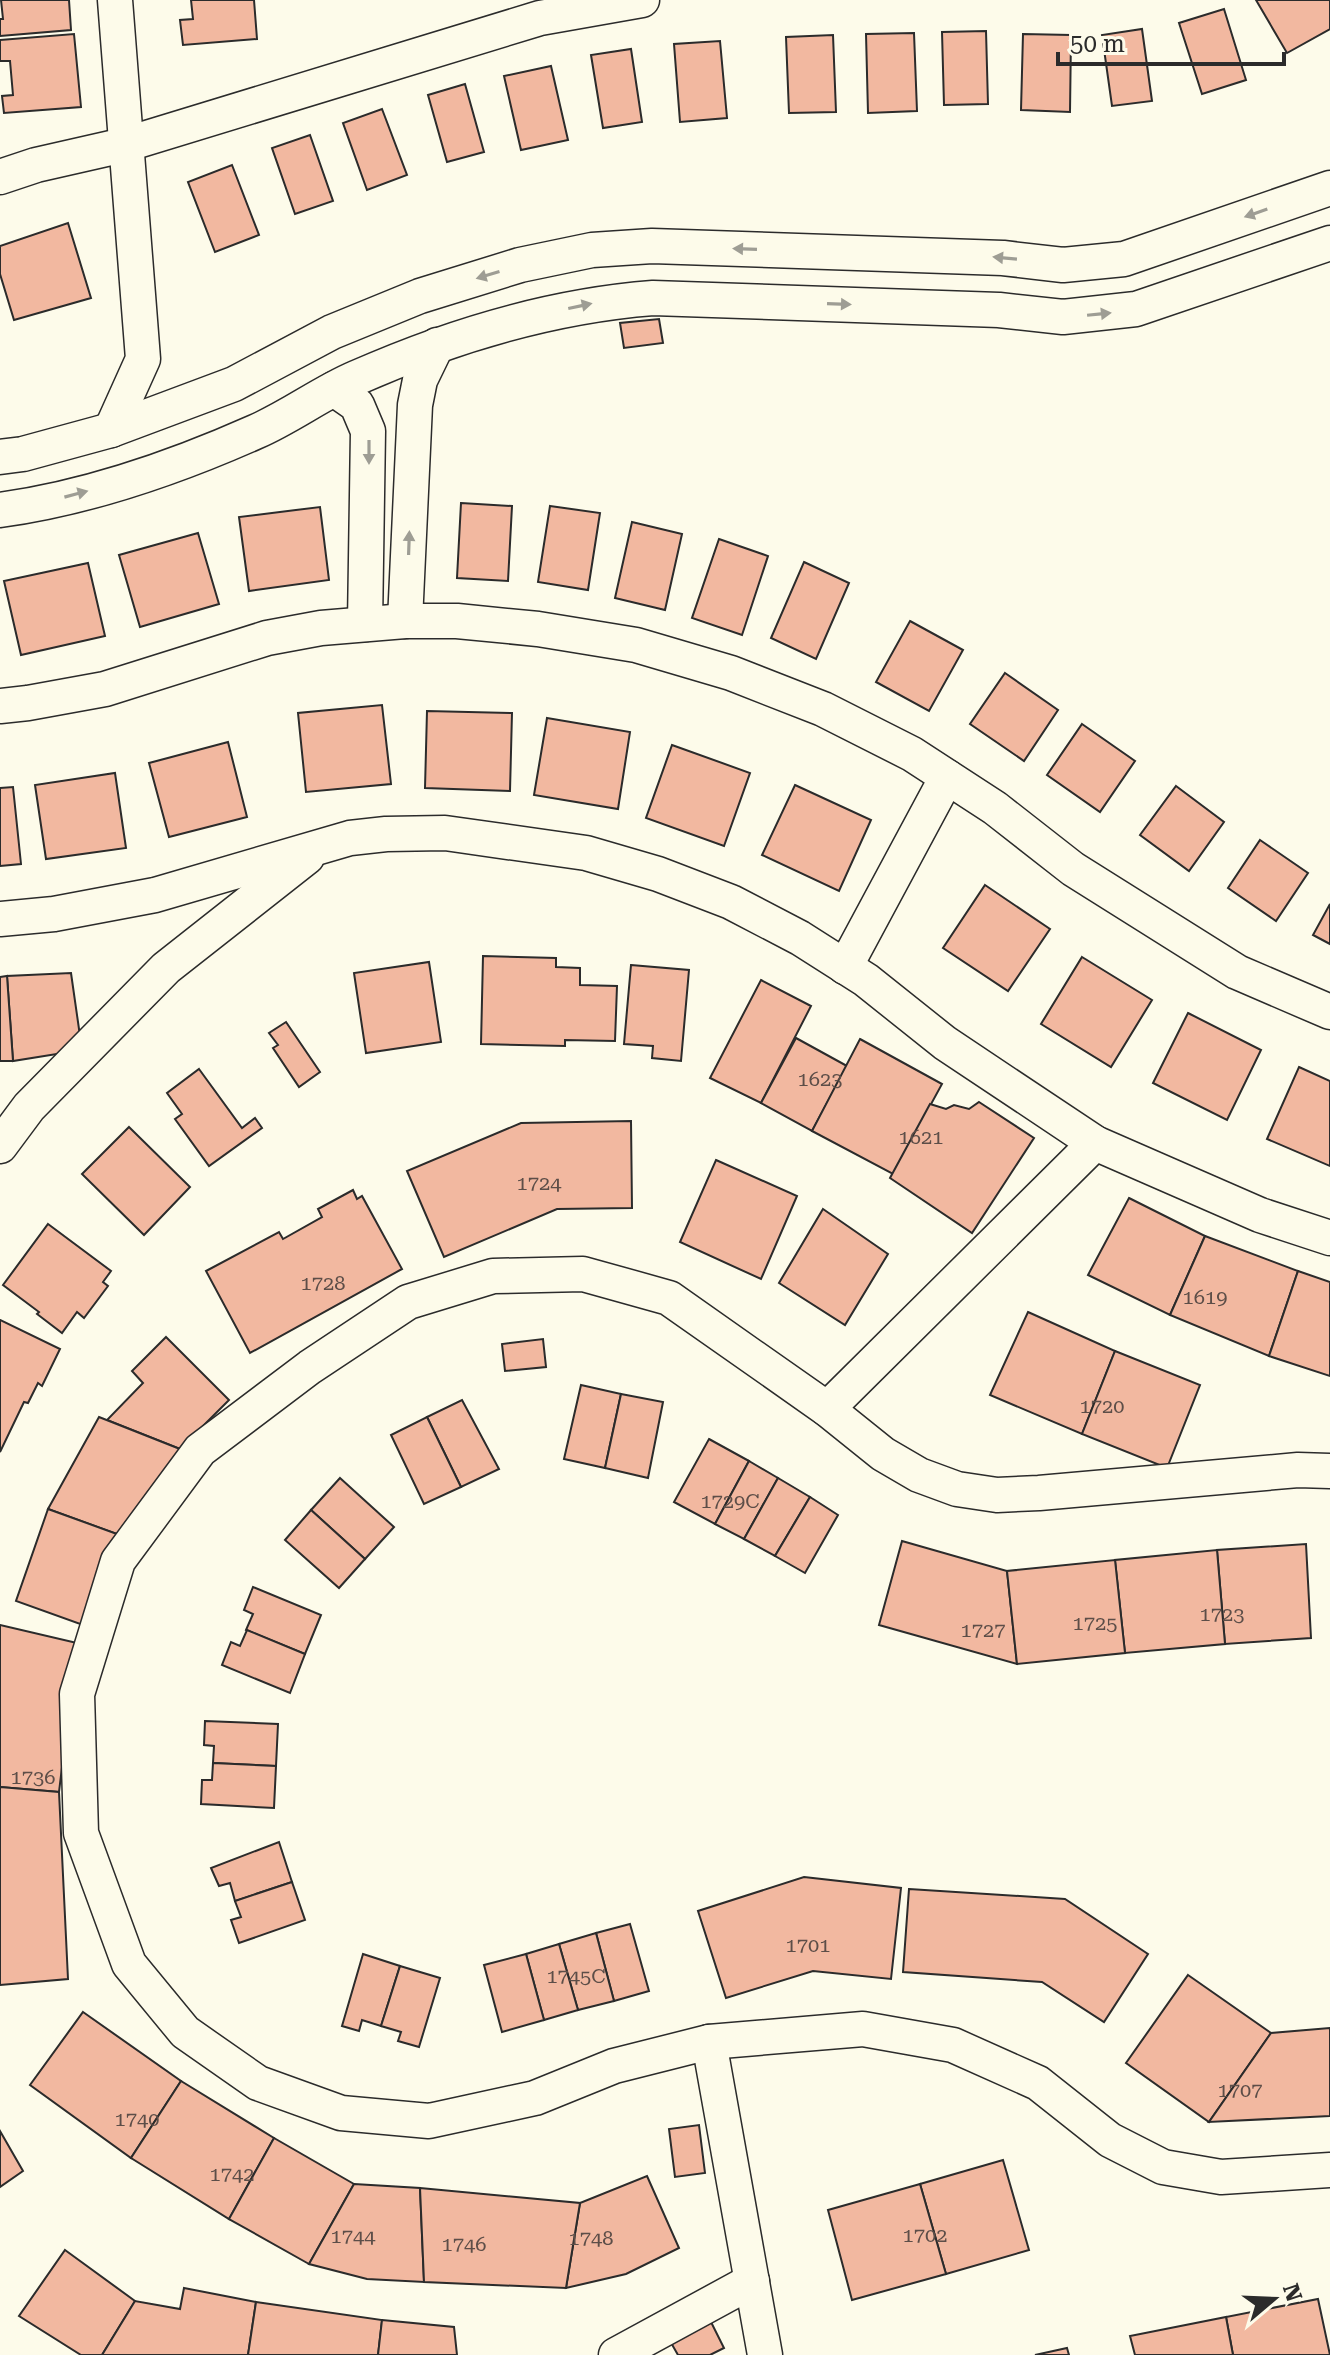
<svg xmlns="http://www.w3.org/2000/svg" width="1330" height="2355" font-family="'Roboto Serif',serif">
	<style>
		.building { fill: #f2b8a0; stroke: #2b2b2b; stroke-width: 2 }
		.lines { fill: none; stroke-linecap: round; stroke-linejoin: round }
		.minor-casing { stroke: #2b2b2b; stroke-width: 37 }
		.minor { stroke: #fdfbea; stroke-width: 34 }
		.oneway { fill: #9e9d94 }
		.labels { text-anchor: middle; stroke-width: 6; stroke-linejoin: round; paint-order: stroke }
		.number-label { font-size: 20px; fill: #5d4e48 }
	</style>
	<rect width="100%" height="100%" fill="#fdfbea"/>
	<g class="building">
		<path d="M 1,0 L 69,0 L 71,30 L 0,36 L 0,19 L 3,19 Z"/>
		<path d="M 191,0 L 254,0 L 257,39 L 183,45 L 180,20 L 193,19 Z"/>
		<path d="M 1256,0 L 1330,0 L 1330,29 L 1287,53 Z"/>
		<path d="M 1224,9 L 1246,80 L 1202,94 L 1179,23 Z"/>
		<path d="M 1142,29 L 1152,101 L 1112,106 L 1102,35 Z"/>
		<path d="M 986,31 L 988,104 L 944,105 L 942,32 Z"/>
		<path d="M 914,33 L 917,111 L 868,113 L 866,34 Z"/>
		<path d="M 74,34 L 81,107 L 4,113 L 2,96 L 13,95 L 10,61 L 0,61 L 0,40 Z"/>
		<path d="M 1023,34 L 1071,35 L 1070,112 L 1021,110 Z"/>
		<path d="M 833,35 L 836,112 L 789,113 L 786,37 Z"/>
		<path d="M 720,41 L 727,118 L 680,122 L 674,44 Z"/>
		<path d="M 631,49 L 642,122 L 603,128 L 591,55 Z"/>
		<path d="M 551,66 L 568,140 L 521,150 L 504,76 Z"/>
		<path d="M 465,84 L 484,152 L 447,162 L 428,95 Z"/>
		<path d="M 382,109 L 407,175 L 367,190 L 343,123 Z"/>
		<path d="M 310,135 L 333,201 L 295,214 L 272,148 Z"/>
		<path d="M 232,165 L 259,235 L 215,252 L 188,182 Z"/>
		<path d="M 68,223 L 91,298 L 14,320 L 0,274 L 0,246 Z"/>
		<path d="M 659,319 L 663,343 L 624,348 L 620,323 Z"/>
		<path d="M 461,503 L 512,506 L 508,581 L 457,578 Z"/>
		<path d="M 550,506 L 600,513 L 588,590 L 538,582 Z"/>
		<path d="M 320,507 L 329,580 L 249,591 L 239,517 Z"/>
		<path d="M 632,522 L 682,534 L 665,610 L 615,598 Z"/>
		<path d="M 198,533 L 219,604 L 140,627 L 119,555 Z"/>
		<path d="M 719,539 L 768,556 L 742,635 L 692,618 Z"/>
		<path d="M 804,562 L 849,583 L 816,659 L 771,638 Z"/>
		<path d="M 88,563 L 105,636 L 21,655 L 4,581 Z"/>
		<path d="M 910,621 L 963,650 L 929,711 L 876,682 Z"/>
		<path d="M 1005,673 L 1058,710 L 1024,761 L 970,724 Z"/>
		<path d="M 382,705 L 391,784 L 306,792 L 298,713 Z"/>
		<path d="M 427,711 L 512,713 L 510,791 L 425,788 Z"/>
		<path d="M 547,718 L 630,732 L 618,809 L 534,795 Z"/>
		<path d="M 1082,724 L 1135,761 L 1100,812 L 1047,775 Z"/>
		<path d="M 228,742 L 247,817 L 169,837 L 149,763 Z"/>
		<path d="M 672,745 L 750,773 L 724,846 L 646,818 Z"/>
		<path d="M 115,773 L 126,848 L 46,859 L 35,785 Z"/>
		<path d="M 795,785 L 871,820 L 839,891 L 762,855 Z"/>
		<path d="M 1176,786 L 1224,822 L 1189,871 L 1140,835 Z"/>
		<path d="M 13,787 L 21,864 L 0,866 L 0,788 Z"/>
		<path d="M 1260,840 L 1308,873 L 1276,921 L 1228,888 Z"/>
		<path d="M 985,885 L 1050,929 L 1008,991 L 943,948 Z"/>
		<path d="M 1330,904 L 1330,944 L 1313,935 Z"/>
		<path d="M 483,956 L 556,958 L 556,967 L 580,968 L 580,985 L 617,986 L 615,1041 L 565,1040 L 565,1046 L 481,1044 Z"/>
		<path d="M 1082,957 L 1152,1000 L 1111,1067 L 1041,1024 Z"/>
		<path d="M 429,962 L 441,1042 L 366,1053 L 354,973 Z"/>
		<path d="M 631,965 L 689,970 L 681,1061 L 652,1058 L 653,1046 L 624,1044 Z"/>
		<path d="M 71,973 L 82,1050 L 13,1061 L 7,976 Z"/>
		<path d="M 7,976 L 13,1061 L 0,1061 L 0,977 Z"/>
		<path d="M 761,980 L 811,1006 L 761,1103 L 710,1078 Z"/>
		<path d="M 1188,1013 L 1261,1050 L 1227,1120 L 1153,1083 Z"/>
		<path d="M 286,1022 L 320,1072 L 299,1087 L 273,1048 L 278,1045 L 269,1033 Z"/>
		<path d="M 796,1038 L 847,1066 L 812,1131 L 761,1103 Z"/>
		<path d="M 860,1039 L 942,1084 L 893,1174 L 812,1131 Z"/>
		<path d="M 1299,1067 L 1330,1081 L 1330,1166 L 1267,1139 Z"/>
		<path d="M 199,1069 L 242,1128 L 255,1118 L 262,1128 L 209,1166 L 175,1119 L 182,1114 L 167,1093 Z"/>
		<path d="M 979,1102 L 1034,1138 L 972,1233 L 890,1178 L 930,1104 L 946,1109 L 954,1105 L 969,1109 Z"/>
		<path d="M 631,1121 L 632,1208 L 557,1209 L 444,1257 L 407,1171 L 521,1123 Z"/>
		<path d="M 129,1127 L 190,1187 L 144,1235 L 82,1174 Z"/>
		<path d="M 716,1160 L 797,1196 L 761,1279 L 680,1242 Z"/>
		<path d="M 353,1190 L 357,1199 L 362,1196 L 402,1269 L 250,1353 L 206,1271 L 279,1232 L 283,1239 L 322,1217 L 318,1209 Z"/>
		<path d="M 1129,1198 L 1205,1236 L 1170,1315 L 1088,1275 Z"/>
		<path d="M 823,1209 L 888,1254 L 845,1325 L 779,1283 Z"/>
		<path d="M 48,1224 L 111,1271 L 103,1282 L 108,1286 L 84,1318 L 77,1312 L 62,1333 L 37,1314 L 39,1312 L 3,1285 Z"/>
		<path d="M 1205,1236 L 1298,1271 L 1269,1356 L 1170,1315 Z"/>
		<path d="M 1298,1271 L 1330,1282 L 1330,1376 L 1269,1356 Z"/>
		<path d="M 1028,1312 L 1115,1351 L 1082,1434 L 990,1395 Z"/>
		<path d="M 0,1320 L 60,1349 L 42,1386 L 38,1383 L 28,1403 L 24,1402 L 0,1452 Z"/>
		<path d="M 166,1337 L 229,1400 L 180,1449 L 107,1420 L 143,1383 L 132,1371 Z"/>
		<path d="M 543,1339 L 546,1367 L 505,1371 L 502,1344 Z"/>
		<path d="M 1115,1351 L 1200,1385 L 1167,1468 L 1082,1434 Z"/>
		<path d="M 581,1385 L 621,1394 L 605,1468 L 564,1459 Z"/>
		<path d="M 621,1394 L 663,1402 L 648,1478 L 605,1468 Z"/>
		<path d="M 462,1400 L 499,1469 L 461,1487 L 427,1417 Z"/>
		<path d="M 99,1417 L 180,1449 L 117,1534 L 48,1509 Z"/>
		<path d="M 427,1417 L 461,1487 L 424,1504 L 391,1435 Z"/>
		<path d="M 709,1439 L 749,1461 L 715,1524 L 674,1502 Z"/>
		<path d="M 749,1461 L 778,1478 L 744,1539 L 715,1524 Z"/>
		<path d="M 340,1478 L 394,1527 L 365,1559 L 311,1510 Z"/>
		<path d="M 778,1478 L 810,1497 L 775,1556 L 744,1539 Z"/>
		<path d="M 810,1497 L 838,1515 L 805,1573 L 775,1556 Z"/>
		<path d="M 48,1509 L 117,1534 L 83,1625 L 16,1601 Z"/>
		<path d="M 311,1510 L 365,1559 L 339,1588 L 285,1540 Z"/>
		<path d="M 902,1541 L 1007,1571 L 1017,1664 L 879,1625 Z"/>
		<path d="M 1306,1544 L 1311,1638 L 1225,1644 L 1217,1550 Z"/>
		<path d="M 1217,1550 L 1225,1644 L 1125,1653 L 1115,1560 Z"/>
		<path d="M 1115,1560 L 1125,1653 L 1017,1664 L 1007,1571 Z"/>
		<path d="M 253,1587 L 321,1615 L 305,1654 L 246,1630 L 253,1614 L 244,1610 Z"/>
		<path d="M 0,1625 L 77,1643 L 59,1792 L 0,1787 Z"/>
		<path d="M 247,1630 L 305,1654 L 290,1693 L 222,1665 L 231,1642 L 240,1646 Z"/>
		<path d="M 205,1721 L 278,1724 L 276,1766 L 213,1763 L 214,1746 L 204,1745 Z"/>
		<path d="M 213,1763 L 276,1766 L 274,1808 L 201,1804 L 202,1780 L 212,1780 Z"/>
		<path d="M 0,1787 L 59,1792 L 68,1979 L 0,1985 Z"/>
		<path d="M 279,1842 L 292,1882 L 235,1901 L 230,1883 L 219,1886 L 211,1868 Z"/>
		<path d="M 804,1877 L 901,1888 L 891,1979 L 813,1971 L 726,1998 L 698,1911 Z"/>
		<path d="M 292,1882 L 305,1920 L 239,1943 L 231,1920 L 241,1917 L 235,1901 Z"/>
		<path d="M 909,1889 L 1065,1899 L 1148,1954 L 1104,2022 L 1042,1982 L 903,1972 Z"/>
		<path d="M 630,1924 L 649,1991 L 614,2001 L 596,1933 Z"/>
		<path d="M 596,1933 L 614,2001 L 578,2010 L 559,1944 Z"/>
		<path d="M 559,1944 L 578,2010 L 544,2020 L 526,1954 Z"/>
		<path d="M 363,1954 L 400,1966 L 381,2026 L 362,2020 L 359,2031 L 342,2026 Z"/>
		<path d="M 526,1954 L 544,2020 L 502,2032 L 484,1965 Z"/>
		<path d="M 400,1966 L 440,1978 L 419,2047 L 398,2041 L 401,2032 L 381,2026 Z"/>
		<path d="M 1188,1975 L 1271,2033 L 1209,2122 L 1126,2063 Z"/>
		<path d="M 83,2012 L 181,2081 L 131,2158 L 30,2085 Z"/>
		<path d="M 1330,2028 L 1330,2116 L 1209,2122 L 1271,2033 Z"/>
		<path d="M 181,2081 L 274,2138 L 229,2219 L 131,2158 Z"/>
		<path d="M 699,2125 L 705,2173 L 675,2177 L 669,2129 Z"/>
		<path d="M 0,2131 L 23,2171 L 0,2187 Z"/>
		<path d="M 274,2138 L 354,2184 L 309,2264 L 229,2219 Z"/>
		<path d="M 1003,2160 L 1029,2250 L 946,2274 L 920,2184 Z"/>
		<path d="M 647,2176 L 679,2248 L 626,2274 L 566,2288 L 580,2203 Z"/>
		<path d="M 354,2184 L 420,2188 L 424,2282 L 367,2279 L 309,2264 Z"/>
		<path d="M 920,2184 L 946,2274 L 852,2300 L 828,2210 Z"/>
		<path d="M 420,2188 L 580,2203 L 566,2288 L 424,2282 Z"/>
		<path d="M 65,2250 L 135,2301 L 102,2355 L 81,2355 L 19,2316 Z"/>
		<path d="M 184,2288 L 256,2302 L 248,2355 L 102,2355 L 135,2301 L 180,2309 Z"/>
		<path d="M 1318,2299 L 1330,2355 L 1233,2355 L 1226,2317 Z"/>
		<path d="M 256,2302 L 382,2320 L 378,2355 L 248,2355 Z"/>
		<path d="M 1226,2317 L 1233,2355 L 1135,2355 L 1130,2336 Z"/>
		<path d="M 382,2320 L 454,2327 L 457,2355 L 378,2355 Z"/>
		<path d="M 710,2320 L 724,2348 L 710,2355 L 678,2355 L 670,2341 Z"/>
		<path d="M 1067,2348 L 1069,2355 L 1035,2355 Z"/>
	</g>
	<g class="lines">
		<defs>
			<g id="minor">
				<path d="M 0,177 L 36,165 L 124,145 L 540,18 L 642,0"/>
				<path d="M 334,389 L 357,405 L 368,431 L 365,624"/>
				<path d="M 111,430 L 143,359 L 115,0"/>
				<path d="M 0,457 L 23,454 L 111,430 L 234,384 L 332,332 L 420,296 L 520,265 L 592,250 L 652,246 L 1003,258 L 1063,265 L 1124,259 L 1330,188"/>
				<path d="M 0,510 C 87,498 174,468 255,432 C 290,417 321,393 356,378 C 451,336 550,306 653,298 L 999,310 L 1063,317 L 1136,309 L 1330,243"/>
				<path d="M 405,621 L 415,405 L 420,380 L 437,345"/>
				<path d="M 0,706 L 28,703 L 105,689 L 267,638 L 321,628 L 405,621 L 457,621 L 538,629 L 636,645 L 731,673 L 823,709 L 912,754 L 995,808 L 1073,869 L 1237,972 L 1330,1012"/>
				<path d="M 0,919 L 54,914 L 155,895 L 350,838 L 386,834 L 445,833 L 586,853 L 658,874 L 731,902 L 800,938 L 866,980 L 945,1043 L 1095,1143 L 1260,1215 L 1330,1238"/>
				<path d="M 845,967 L 947,777"/>
				<path d="M 0,1146 L 29,1107 L 166,968 L 307,857"/>
				<path d="M 827,1409 L 1095,1143"/>
				<path d="M 1330,1471 L 1298,1470 L 1039,1493 L 997,1495 L 957,1489 L 919,1475 L 883,1454 L 827,1409 L 669,1298 L 583,1274 L 493,1276 L 408,1302 L 310,1367 L 200,1450 L 118,1561 L 77,1694 L 81,1833 L 129,1964 L 185,2032 L 258,2083 L 341,2113 L 429,2121 L 535,2098 L 614,2066 L 709,2042 L 863,2029 L 953,2045 L 1038,2083 L 1110,2140 L 1163,2167 L 1221,2177 L 1330,2170"/>
				<path d="M 709,2042 L 765,2355"/>
				<path d="M 616,2355 L 752,2281"/>
			</g>
		</defs>
		<use href="#minor" class="minor-casing"/>
		<use href="#minor" class="minor"/>
	</g>
	<defs><path id="oneway-solid" d="M-6-.8H1V-3.2L6.5 0L1 3.2V.8H-6Z" transform="scale(2)"/></defs>
	<g class="oneway">
		<use href="#oneway-solid" transform="translate(1256 213) rotate(161)"/>
		<use href="#oneway-solid" transform="translate(745 249) rotate(-178)"/>
		<use href="#oneway-solid" transform="translate(1005 258) rotate(-175)"/>
		<use href="#oneway-solid" transform="translate(488 275) rotate(163)"/>
		<use href="#oneway-solid" transform="translate(839 304) rotate(2)"/>
		<use href="#oneway-solid" transform="translate(580 306) rotate(-12)"/>
		<use href="#oneway-solid" transform="translate(1099 314) rotate(-6)"/>
		<use href="#oneway-solid" transform="translate(369 452) rotate(90)"/>
		<use href="#oneway-solid" transform="translate(76 494) rotate(-15)"/>
		<use href="#oneway-solid" transform="translate(409 543) rotate(-88)"/>
	</g>
	<g class="labels">
		<g class="number-label">
			<text x="820" y="1086">1623</text>
			<text x="921" y="1144">1621</text>
			<text x="539" y="1190">1724</text>
			<text x="323" y="1290">1728</text>
			<text x="1205" y="1304">1619</text>
			<text x="1102" y="1413">1720</text>
			<text x="730" y="1508">1729C</text>
			<text x="1222" y="1621">1723</text>
			<text x="1095" y="1630">1725</text>
			<text x="983" y="1637">1727</text>
			<text x="33" y="1784">1736</text>
			<text x="808" y="1952">1701</text>
			<text x="576" y="1983">1745C</text>
			<text x="1240" y="2097">1707</text>
			<text x="137" y="2126">1740</text>
			<text x="232" y="2181">1742</text>
			<text x="925" y="2242">1702</text>
			<text x="353" y="2243">1744</text>
			<text x="591" y="2245">1748</text>
			<text x="464" y="2251">1746</text>
		</g>
	</g>
	<g transform="translate(1274 2299) rotate(71)" stroke="#fdfbea" stroke-width="6" paint-order="stroke">
	<path d="M0-6L14 30L0 20L-14 30Z" fill="#2b2b2b"/>
	<text y="-12" font-size="22" font-weight="bold" text-anchor="middle" fill="#2b2b2b">N</text>
	</g>
	<path d="M1058 52v12h226v-12" fill="none" stroke="#2b2b2b" stroke-width="4"/>
	<text x="1070" y="52" font-size="24" fill="#2b2b2b" stroke="#fdfbea" stroke-width="6" paint-order="stroke">50 m</text>
</svg>
